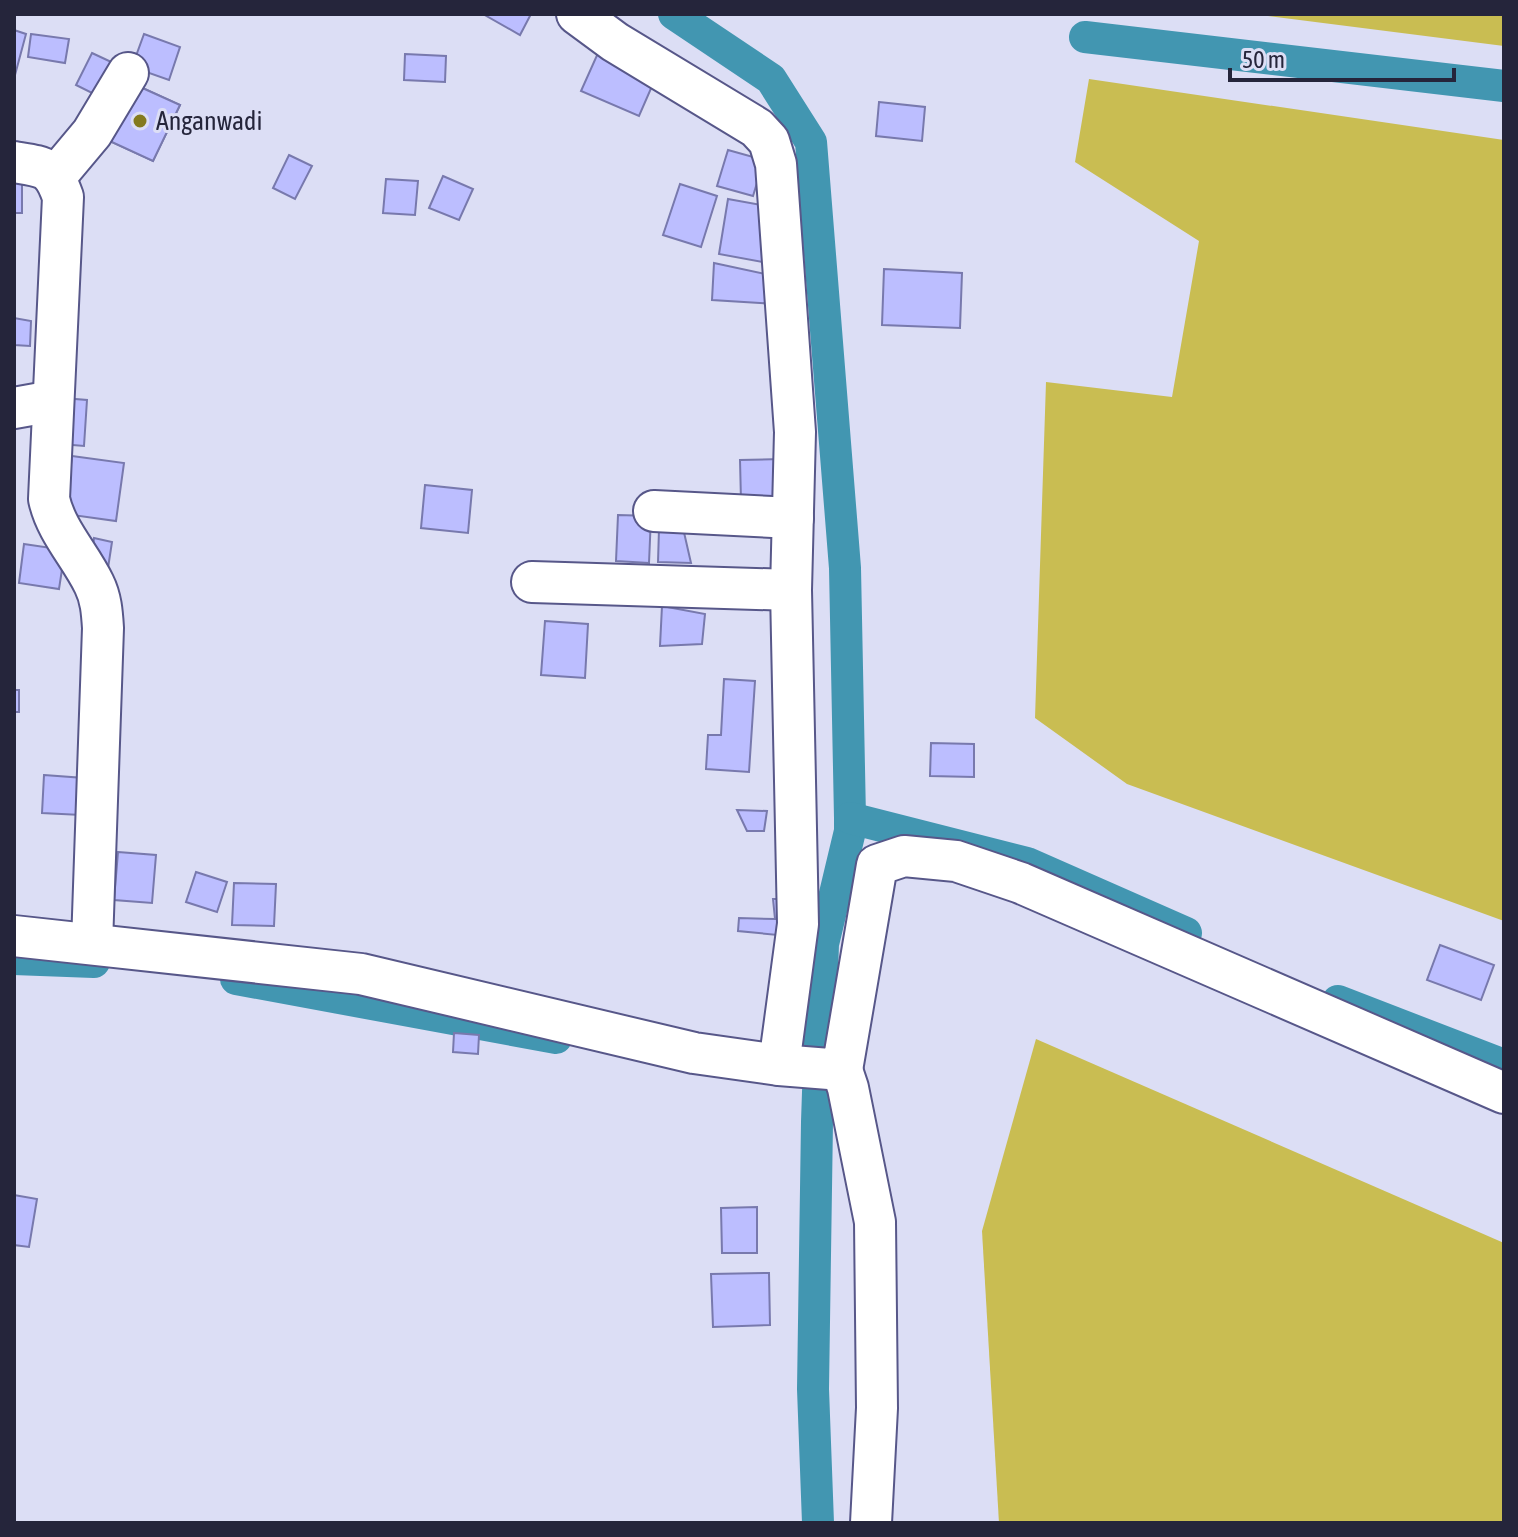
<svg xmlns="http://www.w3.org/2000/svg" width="1518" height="1537" font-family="'Asap Condensed',sans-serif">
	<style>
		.green { fill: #c9bd52 }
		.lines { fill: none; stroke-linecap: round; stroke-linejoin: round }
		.canal { stroke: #4296b1; stroke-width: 32 }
		.building { fill: #bcbeff; stroke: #7879ad; stroke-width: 2 }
		.minor-casing { stroke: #575789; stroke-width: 44 }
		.minor { stroke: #fff; stroke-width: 40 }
		.poi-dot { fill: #847a1f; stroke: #dcdef5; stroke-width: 3 }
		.labels { text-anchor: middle; stroke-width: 6; stroke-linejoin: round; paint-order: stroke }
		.poi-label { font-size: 26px; fill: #25253b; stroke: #dcdef5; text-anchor: start }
	</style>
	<rect width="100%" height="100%" fill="#dcdef5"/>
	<g class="green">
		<path d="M 1252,14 L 1504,14 L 1504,46 Z"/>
		<path d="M 1089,79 L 1504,140 L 1504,921 L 1127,784 L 1035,718 L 1046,382 L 1172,397 L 1199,241 L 1075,162 Z"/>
		<path d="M 1036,1039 L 1504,1243 L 1504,1523 L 999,1523 L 982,1231 Z"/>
	</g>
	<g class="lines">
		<g class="canal">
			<path d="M 674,14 L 771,79 L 811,142 L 845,568 L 850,818 L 850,831 L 823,944 L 817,1122 L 813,1389 L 818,1523"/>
			<path d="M 1085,37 L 1504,86"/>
			<path d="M 850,818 L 1027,863 L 1186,933"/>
			<path d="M 14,959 L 94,962"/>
			<path d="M 236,979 L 556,1038"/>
			<path d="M 1338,1001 L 1504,1065"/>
		</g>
	</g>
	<g class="building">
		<path d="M 483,14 L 531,14 L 520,35 Z"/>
		<path d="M 14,30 L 26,34 L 15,75 L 14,75 Z"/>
		<path d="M 31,34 L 69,39 L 65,63 L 28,57 Z"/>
		<path d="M 144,34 L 180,47 L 169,80 L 132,67 Z"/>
		<path d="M 92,53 L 122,67 L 106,100 L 76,85 Z"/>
		<path d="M 598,53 L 656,77 L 639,116 L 581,91 Z"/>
		<path d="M 405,54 L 446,56 L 445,82 L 404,80 Z"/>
		<path d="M 127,81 L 180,105 L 153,161 L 101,137 Z"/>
		<path d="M 127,81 L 180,105 L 153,161 L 101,137 Z"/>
		<path d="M 879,102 L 925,107 L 922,141 L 876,136 Z"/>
		<path d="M 728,150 L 764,160 L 753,196 L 717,186 Z"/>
		<path d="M 289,155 L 312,166 L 295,199 L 273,188 Z"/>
		<rect x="14" y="168" width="8" height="45"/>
		<path d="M 443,176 L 473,189 L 459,220 L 429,208 Z"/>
		<path d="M 386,179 L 418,181 L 415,215 L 383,213 Z"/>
		<path d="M 680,184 L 717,196 L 701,247 L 663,235 Z"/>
		<path d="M 728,199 L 778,208 L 768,263 L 719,254 Z"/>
		<path d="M 714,263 L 770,275 L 776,304 L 712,300 Z"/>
		<path d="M 884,269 L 962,273 L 960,328 L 882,325 Z"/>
		<path d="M 14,318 L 31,321 L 30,346 L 14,345 Z"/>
		<path d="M 63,398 L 87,400 L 84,446 L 61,444 Z"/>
		<path d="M 72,456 L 124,463 L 116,521 L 65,514 Z"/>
		<path d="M 782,459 L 783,500 L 741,501 L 740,460 Z"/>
		<path d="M 425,485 L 472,490 L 468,533 L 421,528 Z"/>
		<path d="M 618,515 L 651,516 L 649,563 L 616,561 Z"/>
		<path d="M 683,528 L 691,563 L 658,562 L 659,529 Z"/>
		<path d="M 94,538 L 112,542 L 108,568 L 91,565 Z"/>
		<path d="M 24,544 L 65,550 L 59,589 L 19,583 Z"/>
		<path d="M 662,606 L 705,614 L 702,644 L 660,646 Z"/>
		<path d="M 545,621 L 588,624 L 585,678 L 541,675 Z"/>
		<path d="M 724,679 L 755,681 L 749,772 L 706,769 L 708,735 L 721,735 Z"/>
		<rect x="14" y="690" width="5" height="22"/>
		<path d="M 931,743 L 974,744 L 974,777 L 930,776 Z"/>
		<path d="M 44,775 L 84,778 L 81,815 L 42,813 Z"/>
		<path d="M 737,810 L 767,811 L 764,831 L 747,831 Z"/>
		<path d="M 118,852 L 156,855 L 152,903 L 114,900 Z"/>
		<path d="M 196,872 L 227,882 L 217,912 L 186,902 Z"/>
		<path d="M 234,883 L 276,884 L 274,926 L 232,925 Z"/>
		<path d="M 773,899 L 785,899 L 788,936 L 738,931 L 739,918 L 775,919 Z"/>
		<path d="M 1440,945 L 1494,965 L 1481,1000 L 1427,980 Z"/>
		<path d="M 454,1033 L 479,1035 L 478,1054 L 453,1052 Z"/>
		<path d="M 14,1195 L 37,1199 L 29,1247 L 14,1245 Z"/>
		<path d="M 757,1207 L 757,1253 L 722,1253 L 721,1208 Z"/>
		<path d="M 769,1273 L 770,1325 L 713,1327 L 711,1274 Z"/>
	</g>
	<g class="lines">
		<defs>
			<g id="minor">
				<path d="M 577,14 L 615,42 L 757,128 L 769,141 L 776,164 L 795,432 L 791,590 L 798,924 L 779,1065"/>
				<path d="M 14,162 C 45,167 52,166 63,197 L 49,499 C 56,531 80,555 94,584 C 101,598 102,612 103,628 L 92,944"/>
				<path d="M 56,176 L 92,133 L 128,73"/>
				<path d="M 14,408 L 53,401"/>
				<path d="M 654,511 L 793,518"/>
				<path d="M 532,582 L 791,590"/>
				<path d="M 14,936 L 361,974 L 694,1053 L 779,1065 L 842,1070 L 877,865 L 904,856 L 956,861 L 1021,883 L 1504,1093"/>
				<path d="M 842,1070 L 848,1088 L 875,1222 L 877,1408 L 871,1523"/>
			</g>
		</defs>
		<use href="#minor" class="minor-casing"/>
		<use href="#minor" class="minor"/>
	</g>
	<circle class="poi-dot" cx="140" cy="121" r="8"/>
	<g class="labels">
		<g class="poi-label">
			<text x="156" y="130">Anganwadi</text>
		</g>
	</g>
	<rect width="1518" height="1537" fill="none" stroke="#25253b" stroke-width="32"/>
	<path d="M1230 68v12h224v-12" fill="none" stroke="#25253b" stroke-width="4"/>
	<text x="1242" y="68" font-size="24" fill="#25253b" stroke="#dcdef5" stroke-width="6" paint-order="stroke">50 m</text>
</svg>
